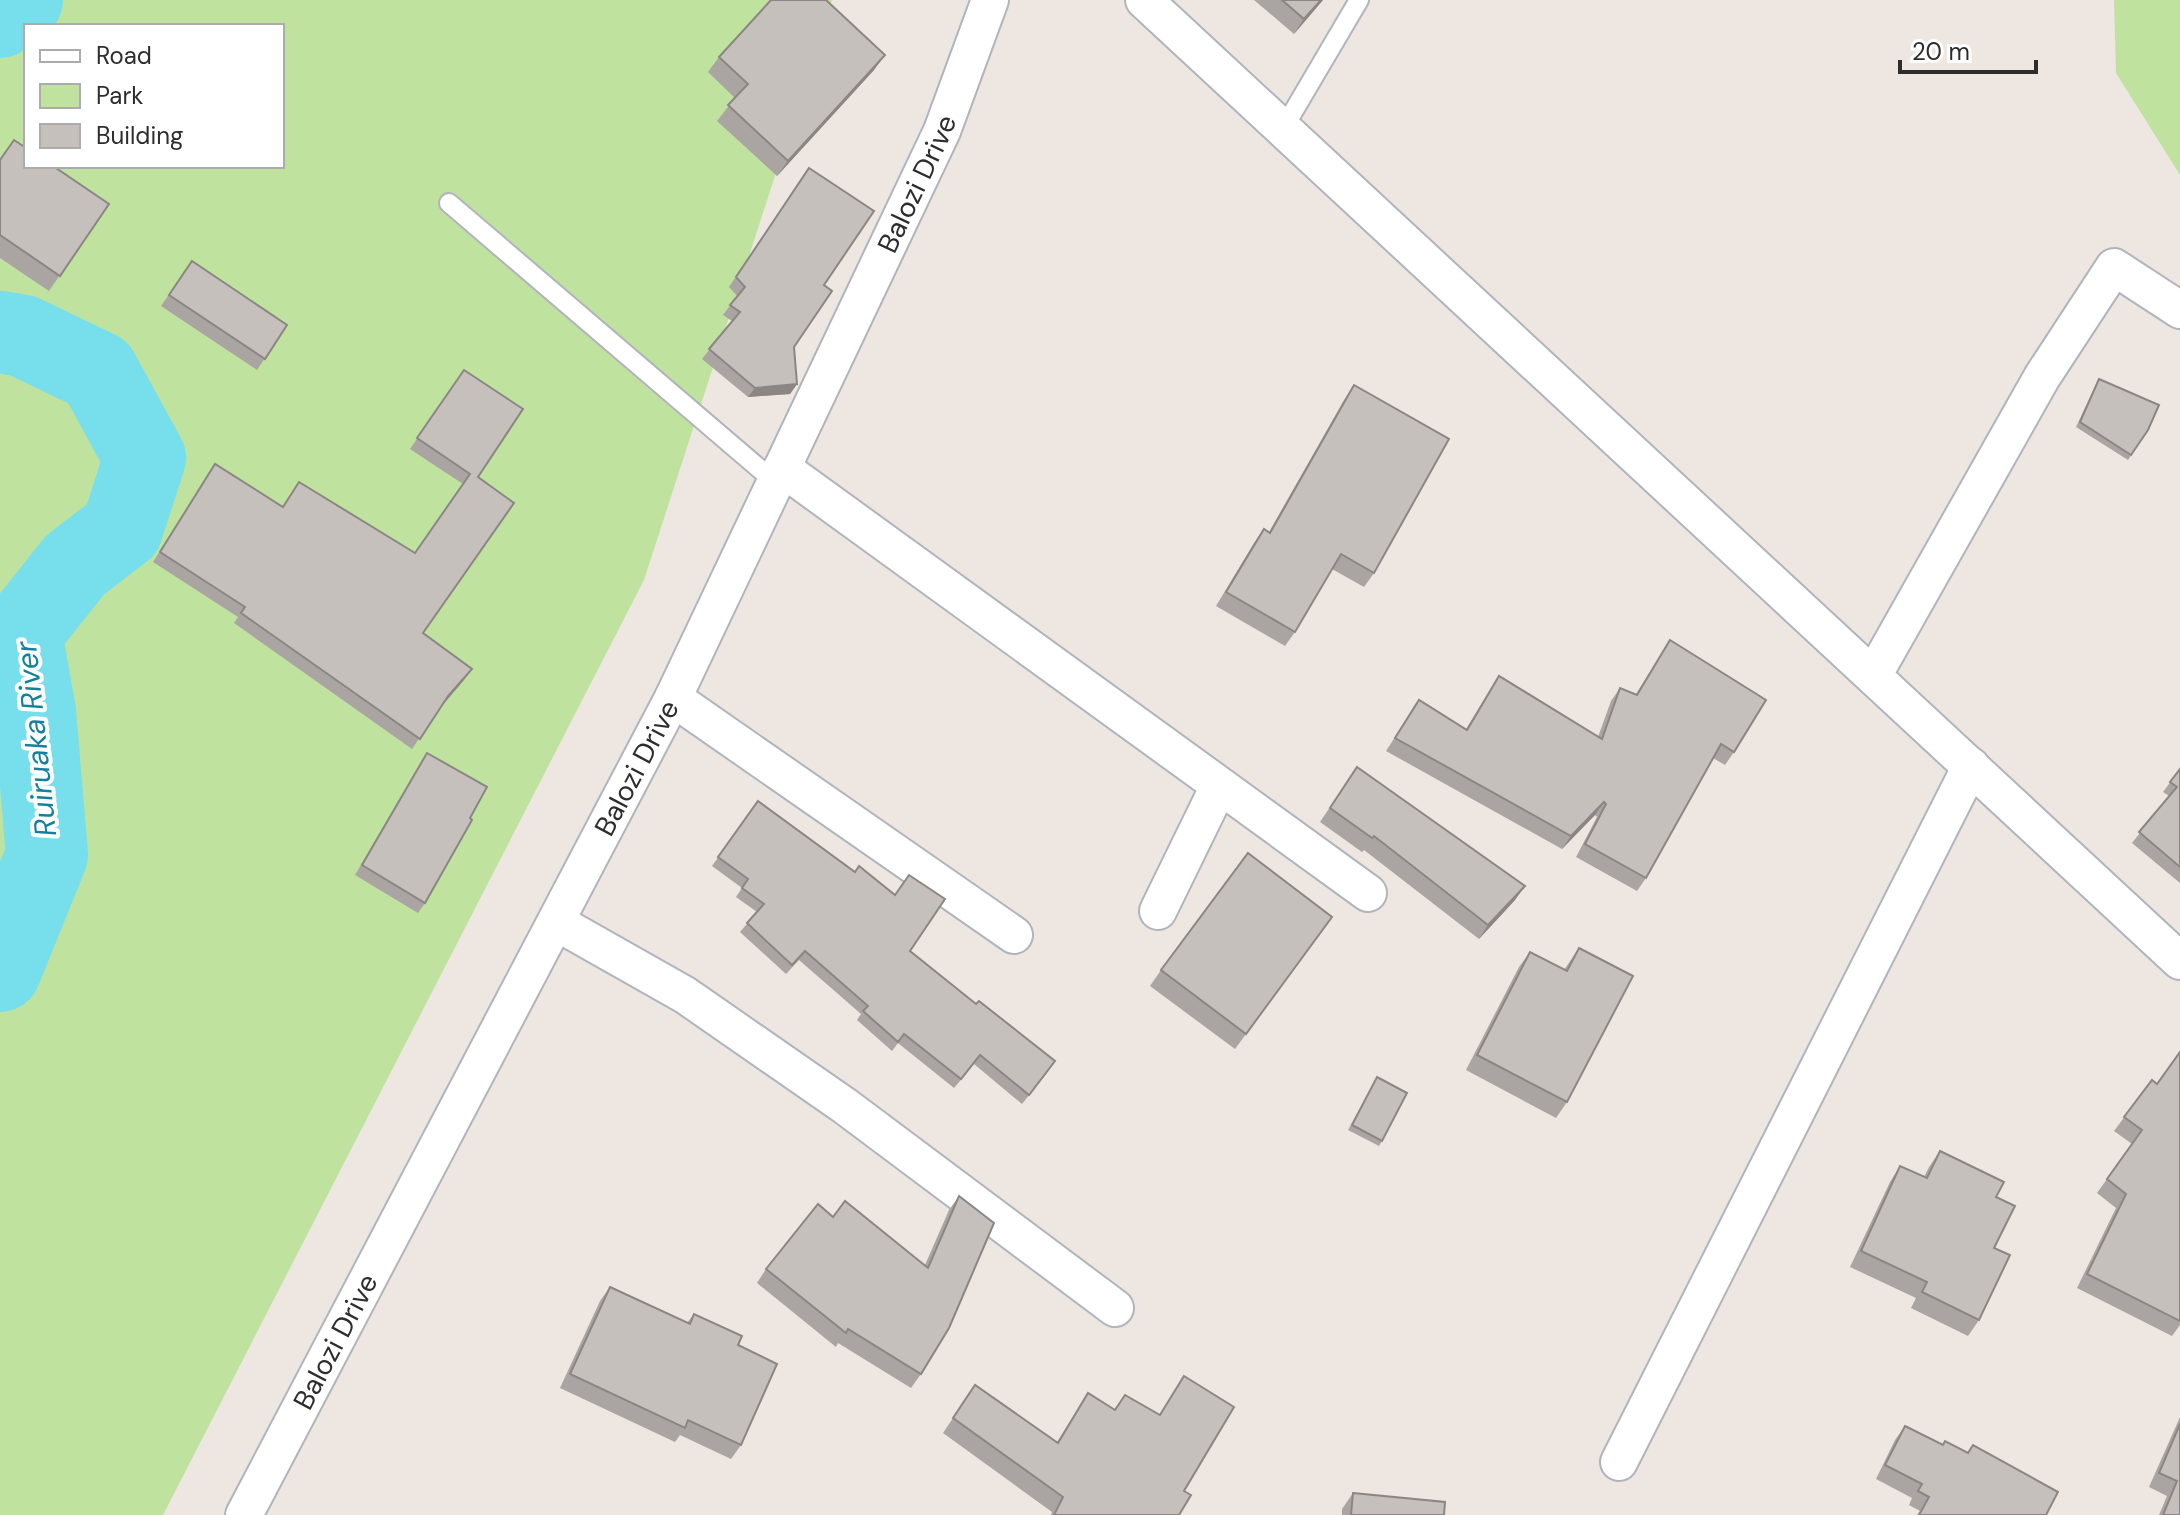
<svg xmlns="http://www.w3.org/2000/svg" width="2180" height="1515" font-family="'DM Sans',sans-serif">
	<style>
		.green { fill: #c0e29f; fill-rule: evenodd }
		.lines { fill: none; stroke-linecap: round; stroke-linejoin: round }
		.river { stroke: #77deeb; stroke-width: 82 }
		.lane-casing { stroke: #b0b4bc; stroke-width: 22 }
		.street-casing { stroke: #b0b4bc; stroke-width: 40 }
		.lane { stroke: #fff; stroke-width: 18 }
		.street { stroke: #fff; stroke-width: 36 }
		.wall { fill: #aaa5a2 }
		.shaded-wall { fill: #8b8684 }
		.building { fill: #c6c0bc; stroke: #8b8684; stroke-width: 2 }
		.labels { text-anchor: middle; stroke-width: 8; stroke-linejoin: round; paint-order: stroke }
		.street-label { font-size: 28px; fill: #2d2d2d; stroke: #fff }
		.water-label { font-size: 30px; font-style: italic; fill: #12819b; stroke: #fff }
	</style>
	<rect width="100%" height="100%" fill="#eee6e0"/>
	<g class="green">
		<path d="M 0,0 L 832,0 L 644,580 L 163,1515 L 0,1515 ZM 26,26 L 282,26 L 282,166 L 26,166 Z"/>
		<path d="M 2114,0 L 2180,0 L 2180,175 L 2116,73 Z"/>
	</g>
	<g class="lines">
		<g class="river">
			<path d="M 0,17 L 22,0"/>
			<path d="M 0,332 L 23,336 L 98,372 L 145,458 L 122,529 L 75,565 L 21,633 L 35,712 L 47,855 L 0,971"/>
		</g>
		<defs>
			<g id="lane">
				<path d="M 1283,129 L 1359,0"/>
				<path d="M 449,203 L 775,482"/>
			</g>
			<g id="street">
				<path d="M 1144,0 L 2180,961"/>
				<path d="M 782,468 L 1368,893"/>
				<path d="M 1873,676 L 2042,377 L 2114,267 L 2180,310"/>
				<path d="M 673,698 L 1014,935"/>
				<path d="M 1158,911 L 1219,786"/>
				<path d="M 556,922 L 685,995 L 845,1106 L 1115,1308"/>
				<path d="M 1619,1462 L 1971,766"/>
				<path id="s1" d="M 244,1515 L 673,698 L 942,131 L 990,0"/>
			</g>
		</defs>
		<use href="#lane" class="lane-casing"/>
		<use href="#street" class="street-casing"/>
		<use href="#lane" class="lane"/>
		<use href="#street" class="street"/>
	</g>
	<g class="wall">
		<path d="M 1254,0 L 1323,0 L 1294,34 Z"/>
		<path d="M 719,57 L 874,70 L 777,176 L 717,121 L 735,98 L 708,72 Z"/>
		<path d="M 0,159 L 109,204 L 49,291 L 0,258 Z"/>
		<path d="M 809,168 L 824,285 L 794,347 L 797,384 L 790,394 L 748,397 L 702,359 L 732,321 L 723,315 L 737,296 L 729,287 Z"/>
		<path d="M 192,261 L 287,325 L 257,370 L 161,306 Z"/>
		<path d="M 464,370 L 478,477 L 423,633 L 472,669 L 442,705 L 412,749 L 234,623 L 238,617 L 153,562 L 215,464 L 282,507 L 415,553 L 463,484 L 410,449 Z"/>
		<path d="M 2099,379 L 2148,430 L 2128,460 L 2076,427 L 2096,384 Z"/>
		<path d="M 1354,385 L 1374,573 L 1364,587 L 1332,569 L 1295,632 L 1285,646 L 1216,606 L 1254,543 L 1264,529 L 1269,532 L 1344,400 Z"/>
		<path d="M 1670,640 L 1734,752 L 1725,765 L 1713,758 L 1646,878 L 1637,891 L 1576,857 L 1597,817 L 1595,815 L 1562,849 L 1386,751 L 1419,700 L 1466,729 L 1499,676 L 1598,737 L 1611,701 L 1620,688 L 1636,694 Z"/>
		<path d="M 427,753 L 425,903 L 418,913 L 355,875 Z"/>
		<path d="M 1357,767 L 1515,900 L 1479,939 L 1364,850 L 1362,852 L 1320,822 Z"/>
		<path d="M 2180,769 L 2180,883 L 2132,843 L 2169,796 L 2163,792 Z"/>
		<path d="M 758,801 L 910,951 L 1049,1070 L 1022,1104 L 974,1064 L 954,1088 L 898,1043 L 892,1051 L 857,1020 L 861,1014 L 799,960 L 786,974 L 740,932 L 757,912 L 736,897 L 742,888 L 712,866 Z"/>
		<path d="M 1332,917 L 1235,1049 L 1150,986 L 1161,970 Z"/>
		<path d="M 1579,948 L 1567,1102 L 1556,1118 L 1466,1070 L 1519,967 L 1530,952 L 1564,970 Z"/>
		<path d="M 2180,1052 L 2180,1325 L 2172,1336 L 2077,1288 L 2116,1208 L 2097,1193 L 2132,1144 L 2114,1131 L 2152,1080 L 2157,1084 Z"/>
		<path d="M 1377,1077 L 1382,1141 L 1379,1146 L 1348,1130 Z"/>
		<path d="M 1940,1151 L 1996,1197 L 1994,1248 L 1979,1320 L 1968,1336 L 1911,1308 L 1916,1298 L 1850,1267 L 1890,1182 L 1900,1166 L 1924,1177 L 1929,1167 Z"/>
		<path d="M 959,1196 L 921,1374 L 911,1388 L 838,1343 L 836,1347 L 757,1283 L 766,1269 L 833,1217 L 925,1265 L 949,1210 Z"/>
		<path d="M 610,1287 L 687,1323 L 694,1314 L 738,1345 L 741,1445 L 731,1459 L 680,1435 L 675,1442 L 560,1388 L 600,1301 Z"/>
		<path d="M 1184,1376 L 1184,1491 L 1179,1515 L 1051,1515 L 1052,1512 L 943,1433 L 975,1385 L 1057,1442 L 1088,1393 L 1114,1410 L 1125,1395 L 1159,1415 Z"/>
		<path d="M 2180,1417 L 2180,1515 L 2159,1515 L 2167,1496 L 2149,1487 Z"/>
		<path d="M 1905,1426 L 2046,1515 L 1917,1515 L 1920,1511 L 1909,1505 L 1912,1498 L 1876,1479 L 1895,1440 Z"/>
		<path d="M 1353,1493 L 1444,1515 L 1342,1515 L 1342,1509 Z"/>
	</g>
	<g class="shaded-wall">
		<path d="M 1321,0 L 1323,0 L 1294,34 L 1304,19 Z"/>
		<path d="M 885,55 L 874,70 L 777,176 L 788,161 Z"/>
		<path d="M 797,384 L 790,394 L 748,397 L 755,388 Z"/>
		<path d="M 472,669 L 464,680 L 441,707 L 448,696 Z"/>
		<path d="M 1604,802 L 1595,815 L 1562,849 L 1571,836 Z"/>
		<path d="M 1525,886 L 1515,900 L 1479,939 L 1488,925 Z"/>
	</g>
	<g class="building">
		<path d="M 771,0 L 826,0 L 885,55 L 788,161 L 728,105 L 748,84 L 719,57 Z"/>
		<path d="M 1282,0 L 1321,0 L 1304,19 Z"/>
		<path d="M 14,140 L 26,148 L 26,166 L 53,166 L 109,204 L 60,276 L 0,235 L 0,160 Z"/>
		<path d="M 809,168 L 874,211 L 824,285 L 832,291 L 794,347 L 797,384 L 755,388 L 709,349 L 740,312 L 730,305 L 745,287 L 736,277 Z"/>
		<path d="M 192,261 L 287,325 L 265,359 L 169,295 Z"/>
		<path d="M 464,370 L 523,409 L 478,477 L 514,503 L 423,633 L 472,669 L 448,696 L 420,739 L 241,613 L 245,607 L 160,552 L 215,464 L 283,507 L 299,482 L 415,553 L 470,474 L 417,438 Z"/>
		<path d="M 2099,379 L 2159,405 L 2148,430 L 2131,455 L 2080,422 Z"/>
		<path d="M 1354,385 L 1449,439 L 1374,573 L 1341,554 L 1295,632 L 1226,592 L 1264,529 L 1270,533 Z"/>
		<path d="M 1670,640 L 1766,700 L 1734,752 L 1721,744 L 1646,878 L 1585,844 L 1606,804 L 1604,802 L 1571,836 L 1395,738 L 1419,700 L 1467,730 L 1499,676 L 1602,739 L 1620,688 L 1637,695 Z"/>
		<path d="M 427,753 L 487,787 L 470,818 L 472,820 L 425,903 L 362,865 Z"/>
		<path d="M 1357,767 L 1525,886 L 1488,925 L 1374,836 L 1372,838 L 1330,808 Z"/>
		<path d="M 2180,769 L 2180,867 L 2139,832 L 2177,787 L 2170,782 Z"/>
		<path d="M 758,801 L 855,872 L 859,866 L 895,895 L 909,875 L 945,899 L 910,951 L 976,1004 L 979,1001 L 1055,1061 L 1029,1095 L 980,1055 L 961,1079 L 904,1034 L 898,1042 L 863,1011 L 868,1006 L 805,951 L 792,965 L 747,923 L 764,904 L 742,888 L 748,879 L 718,857 Z"/>
		<path d="M 1248,853 L 1332,917 L 1246,1034 L 1161,970 Z"/>
		<path d="M 1579,948 L 1633,976 L 1567,1102 L 1477,1055 L 1530,952 L 1567,971 Z"/>
		<path d="M 2180,1052 L 2180,1321 L 2087,1274 L 2126,1194 L 2107,1179 L 2142,1130 L 2124,1117 L 2152,1080 L 2157,1084 Z"/>
		<path d="M 1377,1077 L 1407,1093 L 1382,1141 L 1352,1125 Z"/>
		<path d="M 1940,1151 L 2004,1182 L 1996,1197 L 2015,1206 L 1994,1248 L 2010,1255 L 1979,1320 L 1922,1292 L 1927,1282 L 1861,1251 L 1900,1166 L 1927,1178 Z"/>
		<path d="M 959,1196 L 994,1223 L 949,1328 L 921,1374 L 848,1329 L 846,1333 L 766,1269 L 818,1204 L 833,1217 L 845,1201 L 928,1268 Z"/>
		<path d="M 610,1287 L 690,1324 L 694,1314 L 742,1336 L 738,1345 L 777,1364 L 741,1445 L 688,1420 L 685,1428 L 570,1374 Z"/>
		<path d="M 1184,1376 L 1234,1407 L 1184,1491 L 1191,1495 L 1179,1515 L 1054,1515 L 1063,1497 L 953,1418 L 975,1385 L 1058,1443 L 1088,1393 L 1115,1410 L 1125,1395 L 1160,1415 Z"/>
		<path d="M 2180,1424 L 2180,1515 L 2163,1515 L 2177,1481 L 2159,1473 Z"/>
		<path d="M 1905,1426 L 1943,1445 L 1945,1441 L 1968,1453 L 1973,1445 L 2058,1492 L 2046,1515 L 1919,1515 L 1929,1497 L 1918,1491 L 1922,1484 L 1885,1465 Z"/>
		<path d="M 1353,1493 L 1445,1502 L 1444,1515 L 1351,1515 Z"/>
	</g>
	<g class="labels">
		<g class="street-label">
			<text dy="10" stroke="none"><textPath href="#s1" startOffset="1492">Balozi Drive</textPath></text>
			<text dy="10" stroke="none"><textPath href="#s1" startOffset="844">Balozi Drive</textPath></text>
			<text dy="10" stroke="none"><textPath href="#s1" startOffset="196">Balozi Drive</textPath></text>
		</g>
		<g class="water-label">
			<text transform="translate(36 739) rotate(-96)" y="10">Ruiruaka River</text>
		</g>
	</g>
	<rect x="24" y="24" width="260" height="144" fill="#ffffff" stroke="#ababab" stroke-width="2"/>
	<rect x="40" y="50" width="40" height="12" fill="#ffffff" stroke="#ababab" stroke-width="2"/>
	<text x="96" y="64" font-size="24" fill="#2d2d2d">Road</text>
	<rect x="40" y="84" width="40" height="24" fill="#c0e29f" stroke="#ababab" stroke-width="2"/>
	<text x="96" y="104" font-size="24" fill="#2d2d2d">Park</text>
	<rect x="40" y="124" width="40" height="24" fill="#c6c0bc" stroke="#ababab" stroke-width="2"/>
	<text x="96" y="144" font-size="24" fill="#2d2d2d">Building</text>
	<path d="M1900 60v12h136v-12" fill="none" stroke="#2d2d2d" stroke-width="4"/>
	<text x="1912" y="60" font-size="24" fill="#2d2d2d" stroke="#ffffff" stroke-width="6" paint-order="stroke">20 m</text>
</svg>
